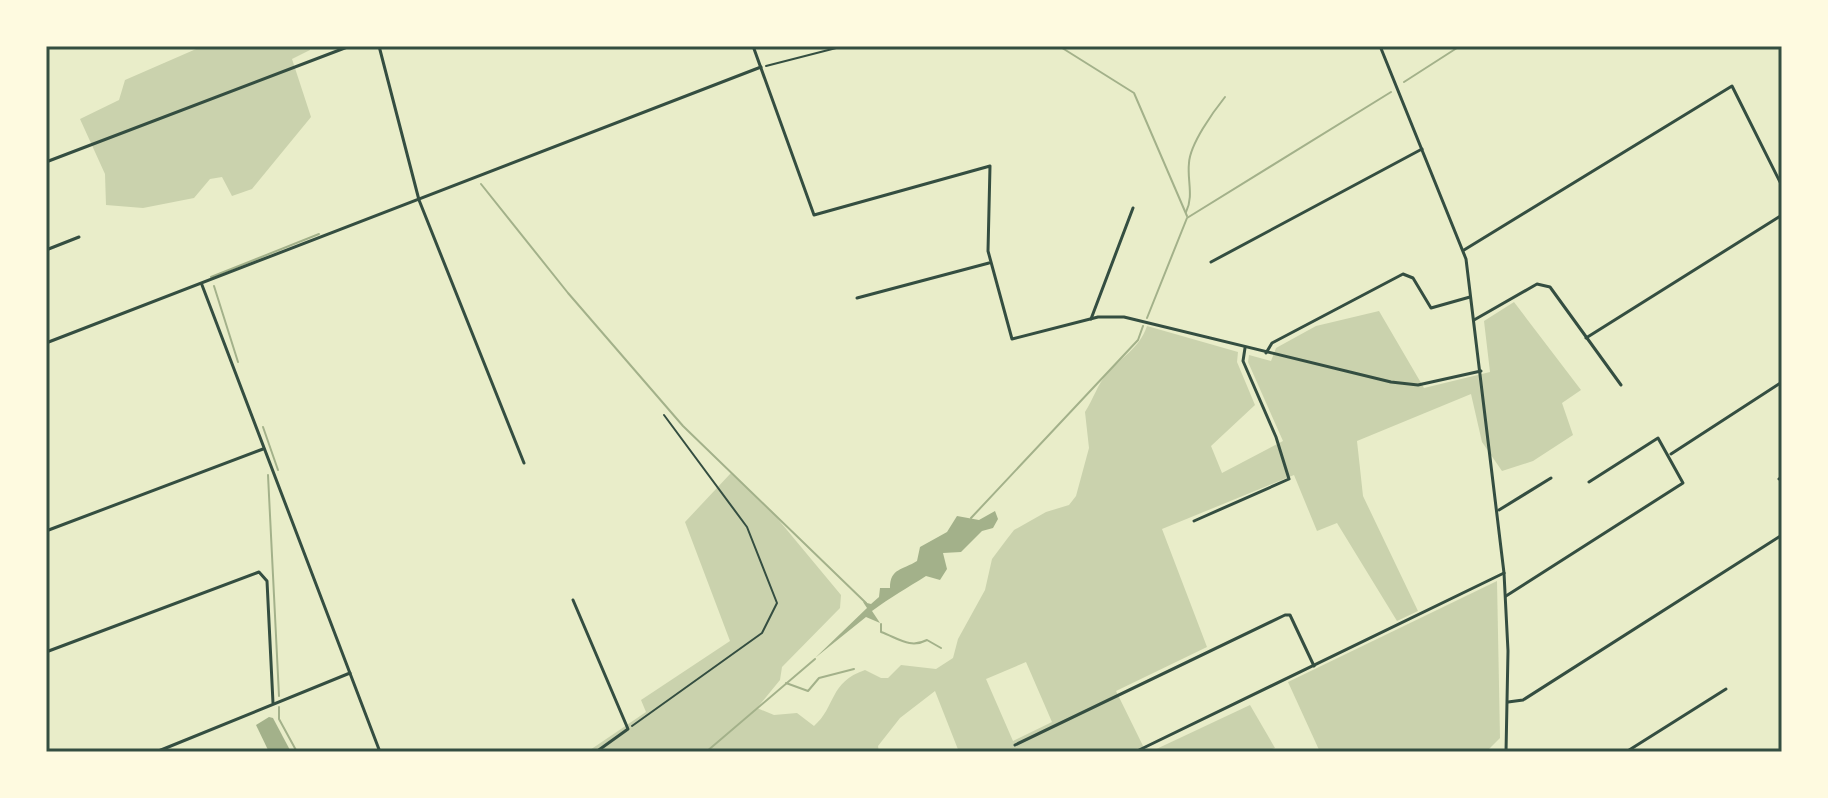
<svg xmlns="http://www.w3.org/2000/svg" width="1828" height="798" font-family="Montserrat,sans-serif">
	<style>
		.green { fill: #cad2ad; fill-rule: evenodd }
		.water { fill: #a3b18a }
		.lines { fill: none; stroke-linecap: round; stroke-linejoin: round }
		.stream { stroke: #a3b18a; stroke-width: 2 }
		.path { stroke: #344e41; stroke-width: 2 }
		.minor { stroke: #344e41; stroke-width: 3 }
		.neatline { fill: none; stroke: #344e41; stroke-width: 3 }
	</style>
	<rect width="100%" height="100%" fill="#e9edc9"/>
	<g class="green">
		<path d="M 203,46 L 310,46 L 310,50 L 292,59 L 311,117 L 252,189 L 232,196 L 222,177 L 210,179 L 194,198 L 143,208 L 106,205 L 105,174 L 80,119 L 119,100 L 125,80 Z"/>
		<path d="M 1514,302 L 1581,390 L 1562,403 L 1573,435 L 1533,461 L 1502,471 L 1482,442 L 1471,394 L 1357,441 L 1363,496 L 1418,611 L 1397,621 L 1337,523 L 1317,531 L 1294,475 L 1162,529 L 1207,647 L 1116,691 L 1146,752 L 959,752 L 935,691 L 900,718 L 878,746 L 879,752 L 587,752 L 646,712 L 641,700 L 730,641 L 685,522 L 731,473 L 772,512 L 841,595 L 840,608 L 782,667 L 780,680 L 757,708 L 774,715 L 797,713 L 814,726 C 836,707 829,682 865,670 L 881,678 L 888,678 L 901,665 L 936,669 L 953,658 L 958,639 L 985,590 L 992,559 L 1007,539 L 1014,530 L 1046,512 L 1069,505 L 1076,496 L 1089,448 L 1085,412 C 1093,400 1098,383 1107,374 C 1122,356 1139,349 1147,326 L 1238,352 L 1237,362 L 1255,405 L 1211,446 L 1222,473 L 1283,441 L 1248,362 L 1249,355 L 1271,361 L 1276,348 L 1316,326 L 1379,311 L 1424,388 L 1490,372 L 1484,321 ZM 1026,662 L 1052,722 L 1013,741 L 986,679 Z"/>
		<path d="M 1497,581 L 1500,738 L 1486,752 L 1320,752 L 1288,682 Z"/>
		<path d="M 1250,705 L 1275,748 L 1264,752 L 1150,752 Z"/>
	</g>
	<g class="water">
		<path d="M 995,511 L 998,519 L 993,528 L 982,531 L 961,552 L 943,553 L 947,569 L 940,580 L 926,576 C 907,588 891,597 872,611 L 880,623 L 866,617 L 815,658 L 867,608 L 863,602 L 871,604 L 879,597 L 880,588 L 890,588 C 890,568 903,570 917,561 L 920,547 L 947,532 L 957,516 L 979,520 Z"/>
		<path d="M 269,717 L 273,718 L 291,752 L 269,752 L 256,725 Z"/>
	</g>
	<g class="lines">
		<g class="stream">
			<path d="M 1059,46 L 1134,93 L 1187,216"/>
			<path d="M 1404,82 L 1460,46"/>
			<path d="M 481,184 L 568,293 L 683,426 L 866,603"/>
			<path d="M 1186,212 C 1194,196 1187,180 1189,163 C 1190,144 1213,112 1225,97"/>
			<path d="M 211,277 L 319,234"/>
			<path d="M 214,286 L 238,362"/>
			<path d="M 1147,318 L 1187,218 L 1391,92"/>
			<path d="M 263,427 L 278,470"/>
			<path d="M 268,475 L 279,696"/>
			<path d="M 971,518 L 1138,340 L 1143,326"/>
			<path d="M 881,624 L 881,632 C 898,638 910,649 927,640 L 941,648"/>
			<path d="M 786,683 L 808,691 L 819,678 L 854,669"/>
			<path d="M 279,707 L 279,719 L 297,752"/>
			<path d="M 706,752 L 815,659"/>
		</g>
		<g class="path">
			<path d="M 766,66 L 844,46"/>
			<path d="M 632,726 L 762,633 L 777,603 L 747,527 L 664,415"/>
		</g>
		<g class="minor">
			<path d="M 379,46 L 419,200 L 524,463"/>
			<path d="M 753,46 L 814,215 L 990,166 L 988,251 L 1012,339 L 1098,317 L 1124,317 L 1391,382 L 1418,385 L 1481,371"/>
			<path d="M 1380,46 L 1466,259 L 1504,573 L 1508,651 L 1506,752"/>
			<path d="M 46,162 L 350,46"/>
			<path d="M 46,250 L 79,237"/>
			<path d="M 1464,250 L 1732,86 L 1782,186"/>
			<path d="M 1211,262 L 1422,149"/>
			<path d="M 202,285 L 380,752"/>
			<path d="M 857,298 L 989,263"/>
			<path d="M 1091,319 L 1133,208"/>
			<path d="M 1474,320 L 1537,284 L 1550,287 L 1621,385"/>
			<path d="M 1586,338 L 1782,215"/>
			<path d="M 46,343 L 761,67"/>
			<path d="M 1266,353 L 1272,343 L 1403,274 L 1413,278 L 1431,308 L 1470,297"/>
			<path d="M 1671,454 L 1782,382"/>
			<path d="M 1779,479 L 1782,477"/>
			<path d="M 1499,510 L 1551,478"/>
			<path d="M 1194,521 L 1289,479 L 1276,437 L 1243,361 L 1245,348"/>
			<path d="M 46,531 L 263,449"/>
			<path d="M 1506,596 L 1683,483 L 1658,438 L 1589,482"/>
			<path d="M 573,600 L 628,729 L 596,752"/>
			<path d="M 46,652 L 259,572 L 267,581 L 273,703"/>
			<path d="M 1508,702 L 1523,700 L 1782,535"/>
			<path d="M 1015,745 L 1285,615 L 1290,615 L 1314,666"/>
			<path d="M 156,752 L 350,673"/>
			<path d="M 1135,752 L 1504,573"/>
			<path d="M 1626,752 L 1726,689"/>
		</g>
	</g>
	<rect width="1828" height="798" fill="none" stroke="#fefae0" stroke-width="96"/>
	<rect x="48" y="48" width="1732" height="702" class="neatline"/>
</svg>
